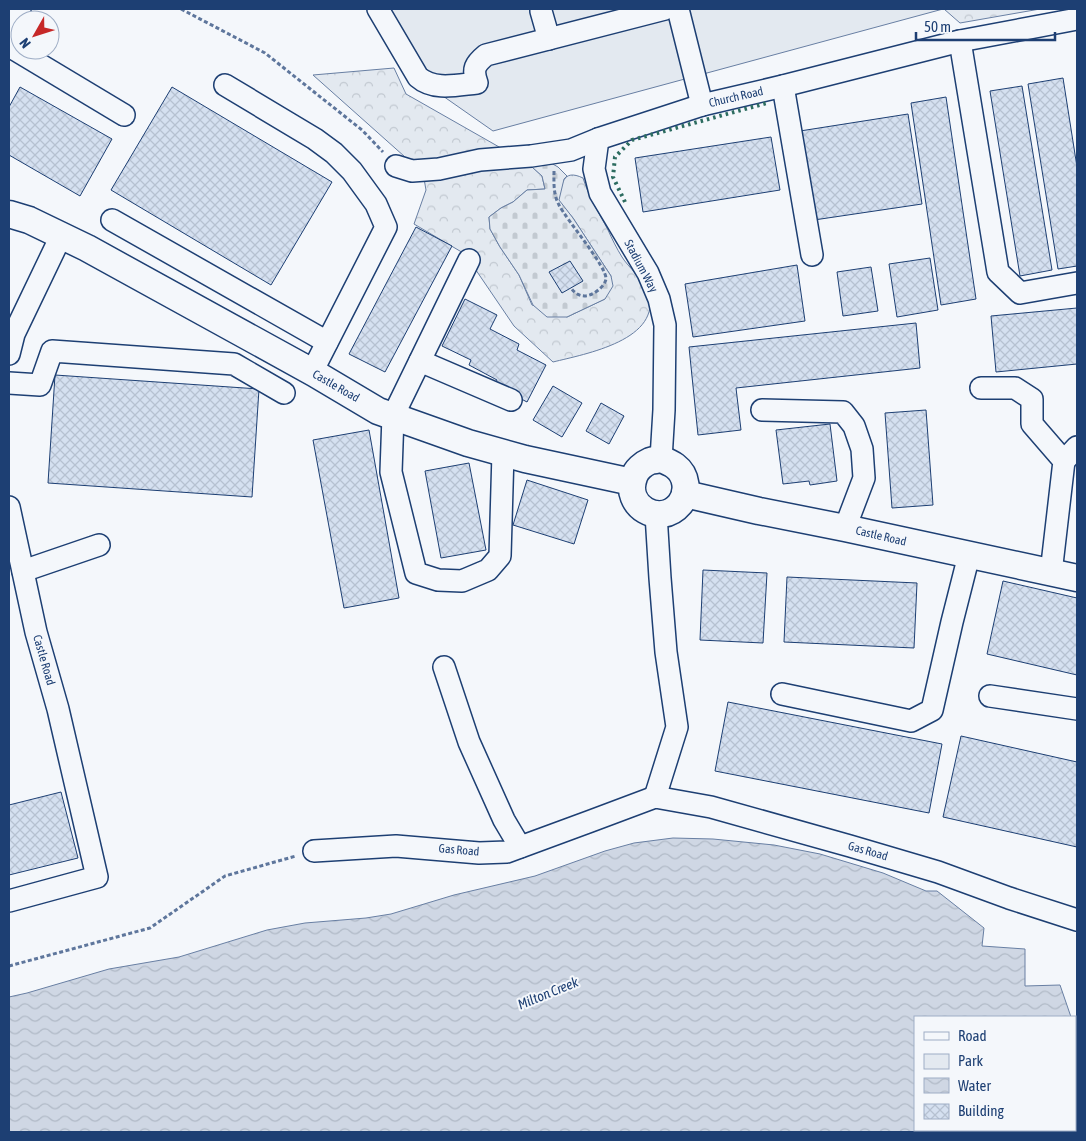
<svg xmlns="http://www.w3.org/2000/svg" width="1086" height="1141" font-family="'Asap Condensed',sans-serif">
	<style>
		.forest { fill: url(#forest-crowns); stroke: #687fa3 }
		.cemetery { fill: url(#cemetery-stones); stroke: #687fa3 }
		.green { fill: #e3e9f0; stroke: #687fa3 }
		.water { fill: url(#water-waves); stroke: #687fa3 }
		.building { fill: url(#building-cross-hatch); stroke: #1d3f73 }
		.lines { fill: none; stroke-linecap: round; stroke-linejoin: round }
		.minor-casing { stroke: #1d3f73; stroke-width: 24 }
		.major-casing { stroke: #1d3f73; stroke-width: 29 }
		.path { stroke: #5e769c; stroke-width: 3; stroke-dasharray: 4 2.5; stroke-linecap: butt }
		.minor { stroke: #f4f7fb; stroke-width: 21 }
		.major { stroke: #f4f7fb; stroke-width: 26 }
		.hedge { stroke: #2c6c60; stroke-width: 4; stroke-dasharray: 2.5 4; stroke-linecap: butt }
		.labels { text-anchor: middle; stroke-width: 4; stroke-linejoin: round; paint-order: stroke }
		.street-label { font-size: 12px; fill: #1d3f73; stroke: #f4f7fb }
		.water-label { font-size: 14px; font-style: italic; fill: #1d3f73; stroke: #f4f7fb }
	</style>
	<defs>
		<pattern id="forest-crowns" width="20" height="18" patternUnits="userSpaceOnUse" patternTransform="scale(1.25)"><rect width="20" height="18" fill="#e3e9f0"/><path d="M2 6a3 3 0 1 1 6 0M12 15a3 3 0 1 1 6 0" fill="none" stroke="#c2c9d1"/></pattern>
		<pattern id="cemetery-stones" width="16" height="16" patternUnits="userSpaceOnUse" patternTransform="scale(1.25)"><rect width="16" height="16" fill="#e3e9f0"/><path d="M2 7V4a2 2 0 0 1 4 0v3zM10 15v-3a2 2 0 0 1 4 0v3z" fill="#c2c9d1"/></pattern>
		<pattern id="water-waves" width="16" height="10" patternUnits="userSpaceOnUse" patternTransform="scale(1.25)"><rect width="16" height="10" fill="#cfd7e4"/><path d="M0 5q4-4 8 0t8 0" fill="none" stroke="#b1bac7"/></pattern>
		<pattern id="building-cross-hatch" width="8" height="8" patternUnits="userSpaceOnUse" patternTransform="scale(1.25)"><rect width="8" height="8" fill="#d5e0f0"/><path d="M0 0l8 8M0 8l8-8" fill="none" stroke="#b6c1d1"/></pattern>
	</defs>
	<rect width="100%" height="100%" fill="#f4f7fb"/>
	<g class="forest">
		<path d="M 944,9 L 1040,9 L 960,23 Z"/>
		<path d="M 394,68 L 406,94 L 529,164 L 542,176 L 545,189 L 527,190 L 513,202 L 501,208 L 489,217 L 490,229 L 500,247 L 519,275 L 532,305 L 567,317 L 605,299 L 611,276 L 573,218 L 558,200 C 562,185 562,168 583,178 C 589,197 599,213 608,230 C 612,239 617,249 622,257 C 628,267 645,281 648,291 C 664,340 585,354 553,362 L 514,326 L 465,254 L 414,224 L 426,190 L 423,173 L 313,75 Z"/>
	</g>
	<path class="cemetery" d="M 551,163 L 558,167 L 567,176 L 564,179 L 559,200 L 573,218 L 611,276 L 613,286 L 605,299 L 567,317 L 547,317 L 533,305 L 519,275 L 500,247 L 490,229 L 489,217 L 501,208 L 513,202 L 527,190 L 545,189 L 542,176 L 532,167 L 541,164 Z"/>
	<path class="green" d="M 383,9 L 943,9 L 493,131 L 420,80 Z"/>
	<path class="water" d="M 673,838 L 713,839 L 774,845 L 820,854 L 883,873 L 926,891 L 937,891 L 984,928 L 982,946 L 1025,949 L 1025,986 L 1060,985 L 1071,1017 L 915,1017 L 915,1130 L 1075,1130 L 1075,1028 L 1077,1035 L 1077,1132 L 9,1132 L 9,997 L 27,993 L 109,969 L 179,957 L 267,930 L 305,923 L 366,918 L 391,914 L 454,895 L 535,876 L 605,851 L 634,843 Z"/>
	<g class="building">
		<path d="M 1063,78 L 1077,167 L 1077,266 L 1058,269 L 1028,84 Z"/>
		<path d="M 1022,86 L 1052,270 L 1020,276 L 990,91 Z"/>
		<path d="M 20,87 L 112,139 L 80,196 L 9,155 L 9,107 Z"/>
		<path d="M 172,87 L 332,182 L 271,285 L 111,190 Z"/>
		<path d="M 946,97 L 976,299 L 941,305 L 911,103 Z"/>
		<path d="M 908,114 L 922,204 L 814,220 L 800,131 Z"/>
		<path d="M 771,137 L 780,190 L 643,212 L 635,158 Z"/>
		<path d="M 416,227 L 452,246 L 385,372 L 349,354 Z"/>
		<path d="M 930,258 L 938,310 L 897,317 L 889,264 Z"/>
		<path d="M 570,261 L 583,281 L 562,293 L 549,272 Z"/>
		<path d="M 797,265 L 805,321 L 693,337 L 685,284 Z"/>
		<path d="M 871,267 L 878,311 L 843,316 L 837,272 Z"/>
		<path d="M 465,299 L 497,315 L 490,329 L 519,344 L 517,350 L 546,365 L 527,402 L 495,385 L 497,380 L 469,365 L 471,360 L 442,346 Z"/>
		<path d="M 1077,308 L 1077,364 L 996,372 L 991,316 Z"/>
		<path d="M 916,323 L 920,368 L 736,388 L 741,430 L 698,435 L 689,347 Z"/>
		<path d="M 55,375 L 259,389 L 252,497 L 48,483 Z"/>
		<path d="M 553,386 L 582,403 L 562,437 L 533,420 Z"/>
		<path d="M 601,403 L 624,416 L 609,444 L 586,431 Z"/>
		<path d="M 926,410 L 933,505 L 892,508 L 885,413 Z"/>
		<path d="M 830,424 L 837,481 L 810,485 L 809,481 L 783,484 L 776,430 Z"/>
		<path d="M 369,430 L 399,598 L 344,608 L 313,440 Z"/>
		<path d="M 469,463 L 486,550 L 441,558 L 425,471 Z"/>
		<path d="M 527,480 L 588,500 L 574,544 L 513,525 Z"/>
		<path d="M 703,570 L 767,573 L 763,643 L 700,640 Z"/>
		<path d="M 787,577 L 917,583 L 914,648 L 784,642 Z"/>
		<path d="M 1003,581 L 1077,598 L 1077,675 L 987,654 Z"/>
		<path d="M 728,702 L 942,744 L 929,813 L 715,771 Z"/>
		<path d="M 961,736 L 1077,762 L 1077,847 L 943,817 Z"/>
		<path d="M 61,792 L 78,858 L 9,875 L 9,805 Z"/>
	</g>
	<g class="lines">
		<defs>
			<g id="minor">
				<path d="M 378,9 L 418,77 C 434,91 457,85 477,83 C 472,69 475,64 486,55 L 665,9"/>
				<path d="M 541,9 L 541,11 L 549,39"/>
				<path d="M 678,9 L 702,105"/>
				<path d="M 9,28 L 20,9"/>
				<path d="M 960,41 L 998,272 L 1020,293 L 1077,283"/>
				<path d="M 9,46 L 124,115"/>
				<path d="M 225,85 L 315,139 L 334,153 L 352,171 L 376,204 L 386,227 L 312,372"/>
				<path d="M 783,86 L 812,255"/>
				<path d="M 598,139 L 594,169 L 600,193 L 648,273 L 659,299 L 665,325 L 664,410 L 661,459"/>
				<path d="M 396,166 L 412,171 L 439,169 L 480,160 L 531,156 L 571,150 L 598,139 L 702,105 L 783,86 L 960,41 L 1077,19"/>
				<path d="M 112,220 L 327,342"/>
				<path d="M 469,260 L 393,416 L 391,472 L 416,573 L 438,580 L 462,581 L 488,570 L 500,556 L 503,453"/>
				<path d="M 9,354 L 14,334 L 61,236"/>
				<path d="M 420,361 L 511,400"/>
				<path d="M 9,383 L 40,385 L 52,351 L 234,364 L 284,393"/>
				<path d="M 981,388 L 1015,388 L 1032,399 L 1032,424 L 1064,461 L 1051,573"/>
				<path d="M 762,410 L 843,412 L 854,426 L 862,449 L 864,478 L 845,528"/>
				<path d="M 1064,461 L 1077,447"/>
				<path d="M 9,507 L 36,632 L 58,709 L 97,877 L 9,901"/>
				<path d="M 23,571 L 99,545"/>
				<path d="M 444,667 L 469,742 L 504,820 L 520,847"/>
				<path d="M 782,694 L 911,721 L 932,710 L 952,622 L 969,555"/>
				<path d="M 990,696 L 1077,709"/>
				<path d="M 655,797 L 677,727 L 666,652 L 660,578 L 656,514"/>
				<path d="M 314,851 L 396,846 L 479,853 L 507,852 L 591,821 L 655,797 L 711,807 L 850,846 L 938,872 L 1009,898 L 1077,920"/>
			</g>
			<g id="major">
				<path d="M 9,214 L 29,220 L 87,248 L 314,373 L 378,411 L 468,443 L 525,459 L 632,482"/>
				<path d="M 661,459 C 666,461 671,463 675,466 C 687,475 689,492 680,504 C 660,528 623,506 634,477 C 636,470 643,464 650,461 C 653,460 658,460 661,459 Z"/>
				<path d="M 685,494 L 759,511 L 845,528 L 1077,578"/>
			</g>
		</defs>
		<use href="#minor" class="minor-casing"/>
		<use href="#major" class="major-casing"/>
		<g class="path">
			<path d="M 181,9 L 265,53 L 362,130 L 383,152"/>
			<path d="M 554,171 C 554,182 553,194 559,205 C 566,219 607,267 606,279 C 605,284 601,288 597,291 C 588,298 578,298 571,288"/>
			<path d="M 9,966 L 150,928 L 225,876 L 296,856"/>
		</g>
		<use href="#minor" class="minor"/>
		<use href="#major" class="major"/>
		<path class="hedge" d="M 625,202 L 613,177 L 615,157 L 632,140 L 767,103"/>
	</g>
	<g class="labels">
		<g class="street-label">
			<text transform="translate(736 97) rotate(-13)" y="4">Church Road</text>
			<text transform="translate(641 266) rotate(62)" y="4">Stadium Way</text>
			<text transform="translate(336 386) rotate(30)" y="4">Castle Road</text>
			<text transform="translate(881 536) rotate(13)" y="4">Castle Road</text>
			<text transform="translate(44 660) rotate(74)" y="4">Castle Road</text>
			<text transform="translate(459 850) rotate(5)" y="4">Gas Road</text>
			<text transform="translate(868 851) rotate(16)" y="4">Gas Road</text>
		</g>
		<g class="water-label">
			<text transform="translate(548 993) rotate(-22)" y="5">Milton Creek</text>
		</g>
	</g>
	<rect width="1086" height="1141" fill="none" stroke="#1d3f73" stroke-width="20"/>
	<rect x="914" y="1016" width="162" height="115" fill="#f4f7fb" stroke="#9eadc5"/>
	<rect x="924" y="1032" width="25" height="8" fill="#f4f7fb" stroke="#9eadc5"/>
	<text x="958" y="1041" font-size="15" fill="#1d3f73">Road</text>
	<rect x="924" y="1054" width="25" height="15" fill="#e3e9f0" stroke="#9eadc5"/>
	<text x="958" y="1066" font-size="15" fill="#1d3f73">Park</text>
	<rect x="924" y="1078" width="25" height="15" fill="url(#water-waves)" stroke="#9eadc5"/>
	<text x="958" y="1091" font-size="15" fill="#1d3f73">Water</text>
	<rect x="924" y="1104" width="25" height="15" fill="url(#building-cross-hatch)" stroke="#9eadc5"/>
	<text x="958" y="1116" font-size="15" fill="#1d3f73">Building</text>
	<g transform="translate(35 35) rotate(231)"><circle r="24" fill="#f4f7fb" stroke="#9eadc5"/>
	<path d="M0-4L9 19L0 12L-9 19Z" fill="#c62828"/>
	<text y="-8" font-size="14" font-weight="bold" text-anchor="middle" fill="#1d3f73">N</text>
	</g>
	<path d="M916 32v8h139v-8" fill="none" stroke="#1d3f73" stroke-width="2.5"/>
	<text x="924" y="32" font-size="15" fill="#1d3f73" stroke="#f4f7fb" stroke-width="4" paint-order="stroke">50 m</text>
</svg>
